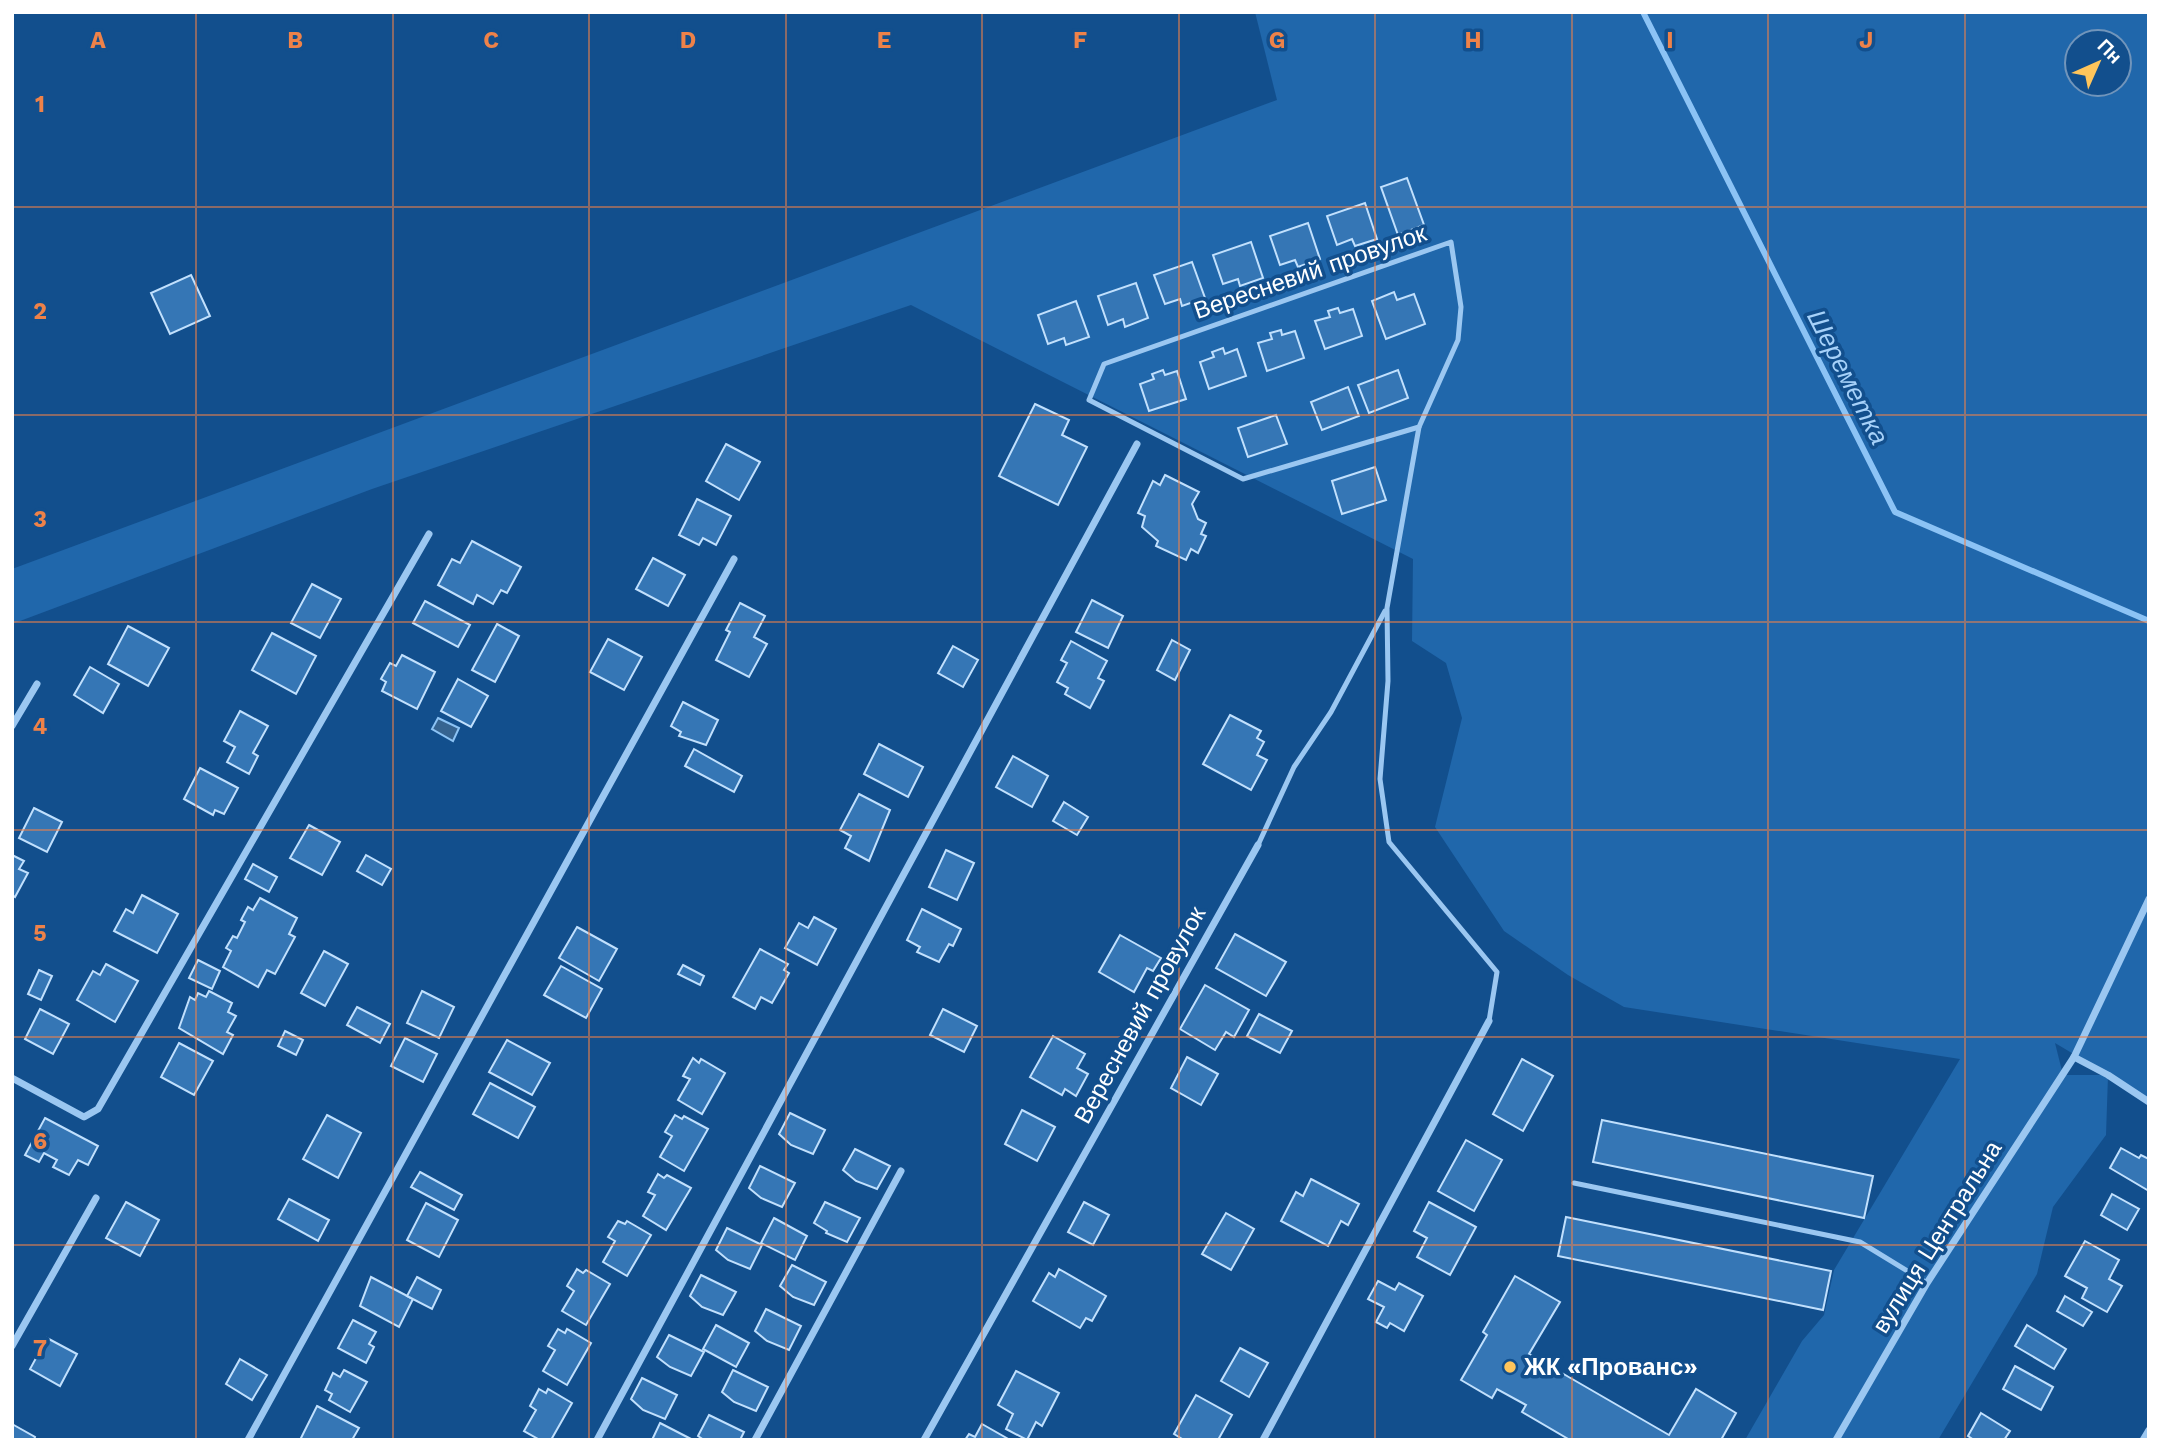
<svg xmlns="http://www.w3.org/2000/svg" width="2161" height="1452" font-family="'Work Sans',sans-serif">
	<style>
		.green { fill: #2067ab; fill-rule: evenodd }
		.water { fill: #366491; stroke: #8cc3f5; stroke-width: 2 }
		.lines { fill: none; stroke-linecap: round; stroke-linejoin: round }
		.stream { stroke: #8cc3f5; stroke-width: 6 }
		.building { fill: #3576b5; stroke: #c1e0fd; stroke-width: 2 }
		.lane { stroke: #9bc7f1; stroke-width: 5 }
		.street { stroke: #9bc7f1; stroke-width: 7 }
		.grid { fill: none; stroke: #ee8249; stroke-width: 2; stroke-opacity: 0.55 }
		.poi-dot { fill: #ffc55b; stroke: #124f8d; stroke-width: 2.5 }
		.labels { text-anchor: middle; stroke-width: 7; stroke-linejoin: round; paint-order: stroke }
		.street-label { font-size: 24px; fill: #fff; stroke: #124f8d }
		.poi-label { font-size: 24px; font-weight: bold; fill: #fff; stroke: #124f8d; text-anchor: start }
		.water-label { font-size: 26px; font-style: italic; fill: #a6d1f9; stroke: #124f8d }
		.grid-label { font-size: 23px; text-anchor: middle; font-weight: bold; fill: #ee8249; stroke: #124f8d; stroke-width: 7; stroke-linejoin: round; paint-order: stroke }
	</style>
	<rect width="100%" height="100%" fill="#124f8d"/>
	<path class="green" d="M 1255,12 L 2149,12 L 2149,1102 L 2108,1076 L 2106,1135 L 2053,1207 L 2037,1274 L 1938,1440 L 1745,1440 L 1802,1341 L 1824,1315 L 1834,1270 L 1960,1059 L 1624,1007 L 1568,975 L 1504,931 L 1435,827 L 1462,718 L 1446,663 L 1412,641 L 1413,559 L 911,305 L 372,489 L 12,624 L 12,569 L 1277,100 ZM 2077,42 L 2119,42 L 2119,84 L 2077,84 ZM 2055,1043 L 2107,1074 L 2106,1075 L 2063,1075 Z"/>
	<path class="water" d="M 438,718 L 459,728 L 453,741 L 432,729 Z"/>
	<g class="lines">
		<path class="stream" d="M 1643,12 L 1895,512 L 2149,621"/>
	</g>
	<g class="building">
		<path d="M 1407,178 L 1424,225 L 1398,235 L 1381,187 Z"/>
		<path d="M 1365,203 L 1377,239 L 1355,246 L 1352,239 L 1337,245 L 1327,216 Z"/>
		<path d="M 1308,223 L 1320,259 L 1298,267 L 1295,260 L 1280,265 L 1270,236 Z"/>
		<path d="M 1251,242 L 1263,278 L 1240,286 L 1238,279 L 1223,284 L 1213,255 Z"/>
		<path d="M 1192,262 L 1205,298 L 1182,306 L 1180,299 L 1165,304 L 1154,275 Z"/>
		<path d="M 191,275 L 210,316 L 170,334 L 151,293 Z"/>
		<path d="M 1136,283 L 1148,318 L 1125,327 L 1123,319 L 1108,325 L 1098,296 Z"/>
		<path d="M 1394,292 L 1397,300 L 1414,294 L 1425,324 L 1386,339 L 1372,301 Z"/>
		<path d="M 1076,301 L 1089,337 L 1066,345 L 1064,338 L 1048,344 L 1038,315 Z"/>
		<path d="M 1338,308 L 1340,313 L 1353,309 L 1362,336 L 1325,349 L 1315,321 L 1330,317 L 1328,311 Z"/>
		<path d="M 1281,330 L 1282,335 L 1295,331 L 1304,358 L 1267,371 L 1258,343 L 1272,339 L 1270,333 Z"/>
		<path d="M 1223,348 L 1225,354 L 1237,349 L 1246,376 L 1209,389 L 1200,362 L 1214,357 L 1212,352 Z"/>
		<path d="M 1163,370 L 1165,375 L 1177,371 L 1186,399 L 1149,411 L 1140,384 L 1154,379 L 1152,374 Z"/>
		<path d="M 1398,370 L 1408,398 L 1369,413 L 1358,385 Z"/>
		<path d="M 1348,387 L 1359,416 L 1322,430 L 1311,402 Z"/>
		<path d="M 1035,404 L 1069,420 L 1062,435 L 1087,447 L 1058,505 L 999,476 Z"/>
		<path d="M 1276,415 L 1287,444 L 1248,457 L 1238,428 Z"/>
		<path d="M 726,444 L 760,462 L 739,500 L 706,481 Z"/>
		<path d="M 1375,467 L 1386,500 L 1342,514 L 1332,481 Z"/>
		<path d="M 1165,475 L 1199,492 L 1192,504 L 1198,519 L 1206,523 L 1201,534 L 1206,536 L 1198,553 L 1191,549 L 1186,560 L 1156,546 L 1158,541 L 1142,527 L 1145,516 L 1138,513 L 1153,481 L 1160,485 Z"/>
		<path d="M 697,499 L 731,516 L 716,545 L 703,538 L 699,545 L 679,535 Z"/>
		<path d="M 472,541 L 521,567 L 507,593 L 501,590 L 493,604 L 477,595 L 473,604 L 438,585 L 452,559 L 460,563 Z"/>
		<path d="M 653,558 L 685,575 L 668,606 L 636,589 Z"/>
		<path d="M 312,584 L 341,599 L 320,638 L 291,623 Z"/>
		<path d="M 1092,600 L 1123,616 L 1108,648 L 1076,632 Z"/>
		<path d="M 425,601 L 470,625 L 458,647 L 413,623 Z"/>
		<path d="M 740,603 L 765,616 L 754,637 L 767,644 L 749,677 L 716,660 L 730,632 L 726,630 Z"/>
		<path d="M 497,624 L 519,636 L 495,682 L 472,670 Z"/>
		<path d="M 128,626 L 169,648 L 148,686 L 108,664 Z"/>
		<path d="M 272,633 L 316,656 L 296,694 L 252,670 Z"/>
		<path d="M 608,639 L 642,657 L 624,690 L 590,672 Z"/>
		<path d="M 1172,640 L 1190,650 L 1175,680 L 1157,670 Z"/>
		<path d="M 1071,641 L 1107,661 L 1098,678 L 1104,681 L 1090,708 L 1065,694 L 1068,688 L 1057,682 L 1067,663 L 1061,660 Z"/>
		<path d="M 953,646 L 978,660 L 963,687 L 938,673 Z"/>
		<path d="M 402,655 L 435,672 L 417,709 L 382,691 L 386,682 L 381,679 L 390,663 L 396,666 Z"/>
		<path d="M 90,667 L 119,684 L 103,713 L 74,695 Z"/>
		<path d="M 458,679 L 488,696 L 471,727 L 441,711 Z"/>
		<path d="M 683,702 L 718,720 L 706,745 L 679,736 L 681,732 L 671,726 Z"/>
		<path d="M 240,711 L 268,726 L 253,753 L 258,756 L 249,774 L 227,762 L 235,747 L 224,741 Z"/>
		<path d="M 1230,715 L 1261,731 L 1257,738 L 1264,742 L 1257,755 L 1267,760 L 1251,790 L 1203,764 Z"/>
		<path d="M 879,744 L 923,767 L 908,797 L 864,774 Z"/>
		<path d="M 694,749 L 742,776 L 734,792 L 685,766 Z"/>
		<path d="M 1013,756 L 1048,776 L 1032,807 L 996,787 Z"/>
		<path d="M 200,768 L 238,788 L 224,814 L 215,810 L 213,815 L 184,799 Z"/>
		<path d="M 859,794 L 890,810 L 869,861 L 845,848 L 851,836 L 840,830 Z"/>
		<path d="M 1064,802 L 1088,817 L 1077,835 L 1053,821 Z"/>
		<path d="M 34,808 L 62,822 L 47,852 L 19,838 Z"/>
		<path d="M 309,825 L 340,842 L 322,875 L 290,858 Z"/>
		<path d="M 946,850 L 974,863 L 957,900 L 929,887 Z"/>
		<path d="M 12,855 L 24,861 L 19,869 L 28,873 L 15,897 L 12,895 Z"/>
		<path d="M 366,855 L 391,869 L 382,885 L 357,871 Z"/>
		<path d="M 253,864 L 277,877 L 269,892 L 245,879 Z"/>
		<path d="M 142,895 L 178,914 L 157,953 L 114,931 L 126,909 L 133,913 Z"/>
		<path d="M 260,898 L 297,918 L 289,934 L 295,937 L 275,974 L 267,970 L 258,987 L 223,967 L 231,951 L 226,948 L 233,936 L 237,938 L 245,922 L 241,920 L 248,907 L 253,910 Z"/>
		<path d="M 922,909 L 961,929 L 953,946 L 949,944 L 939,962 L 917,952 L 920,947 L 907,940 Z"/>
		<path d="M 814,917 L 836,929 L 817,965 L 785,948 L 799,923 L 808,928 Z"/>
		<path d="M 577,927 L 617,949 L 599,981 L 559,958 Z"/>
		<path d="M 1235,934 L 1286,962 L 1266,996 L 1216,968 Z"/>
		<path d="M 1120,935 L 1161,958 L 1153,971 L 1147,968 L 1134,992 L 1099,972 Z"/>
		<path d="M 760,949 L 788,964 L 784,970 L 789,973 L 772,1003 L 761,997 L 755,1009 L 733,997 Z"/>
		<path d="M 324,951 L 348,964 L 325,1006 L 301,993 Z"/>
		<path d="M 198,960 L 220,971 L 212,989 L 189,978 Z"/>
		<path d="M 106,964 L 138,981 L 115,1022 L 77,1000 L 93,971 L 100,975 Z"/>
		<path d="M 683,965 L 704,976 L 700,985 L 678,974 Z"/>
		<path d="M 561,966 L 602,989 L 586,1018 L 544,995 Z"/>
		<path d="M 39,970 L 52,976 L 41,1000 L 28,994 Z"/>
		<path d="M 1205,985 L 1249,1010 L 1234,1037 L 1226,1032 L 1215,1050 L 1180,1029 Z"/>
		<path d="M 209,991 L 232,1003 L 228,1012 L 236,1016 L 227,1032 L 233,1035 L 223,1054 L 179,1028 L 190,997 L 195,1000 L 198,993 L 206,997 Z"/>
		<path d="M 422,991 L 454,1007 L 439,1038 L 407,1023 Z"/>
		<path d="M 357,1007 L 390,1024 L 380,1043 L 347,1025 Z"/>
		<path d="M 40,1009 L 69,1024 L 53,1054 L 25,1039 Z"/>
		<path d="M 943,1009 L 977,1026 L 964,1052 L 930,1035 Z"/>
		<path d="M 1259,1014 L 1292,1031 L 1280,1053 L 1247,1036 Z"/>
		<path d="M 285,1031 L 303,1040 L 296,1055 L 278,1046 Z"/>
		<path d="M 1053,1036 L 1085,1054 L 1077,1068 L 1088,1074 L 1076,1096 L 1065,1089 L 1062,1095 L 1030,1077 Z"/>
		<path d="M 405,1038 L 437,1054 L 423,1082 L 391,1066 Z"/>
		<path d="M 507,1040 L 550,1063 L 532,1095 L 489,1072 Z"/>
		<path d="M 179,1043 L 213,1061 L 194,1095 L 161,1077 Z"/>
		<path d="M 1187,1057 L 1218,1074 L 1201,1105 L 1171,1088 Z"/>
		<path d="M 693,1058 L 699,1063 L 701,1059 L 725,1073 L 702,1114 L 678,1100 L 690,1079 L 683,1076 Z"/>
		<path d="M 1522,1059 L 1553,1076 L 1523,1131 L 1493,1114 Z"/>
		<path d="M 490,1083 L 535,1107 L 518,1138 L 473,1114 Z"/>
		<path d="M 1022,1110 L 1055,1127 L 1037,1161 L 1005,1144 Z"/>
		<path d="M 790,1113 L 825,1130 L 813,1154 L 791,1145 L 779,1134 Z"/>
		<path d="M 327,1115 L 361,1133 L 338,1178 L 303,1159 Z"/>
		<path d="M 675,1115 L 682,1119 L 684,1116 L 708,1129 L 684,1171 L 660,1157 L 672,1136 L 665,1132 Z"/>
		<path d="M 45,1118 L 98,1146 L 88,1165 L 78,1160 L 69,1175 L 53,1167 L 57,1160 L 44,1153 L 39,1162 L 25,1155 Z"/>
		<path d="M 1602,1120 L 1873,1176 L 1864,1218 L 1593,1162 Z"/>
		<path d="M 1466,1140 L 1502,1160 L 1474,1211 L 1438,1191 Z"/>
		<path d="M 2121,1148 L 2139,1158 L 2141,1155 L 2149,1159 L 2149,1191 L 2110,1168 Z"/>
		<path d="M 855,1149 L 890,1166 L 877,1189 L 856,1181 L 843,1170 Z"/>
		<path d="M 760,1166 L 795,1183 L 782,1207 L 761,1198 L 749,1188 Z"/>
		<path d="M 420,1172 L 462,1195 L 454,1210 L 411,1187 Z"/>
		<path d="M 658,1174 L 664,1178 L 667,1175 L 691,1188 L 666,1230 L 643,1216 L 655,1195 L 648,1192 Z"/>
		<path d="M 1311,1179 L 1359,1204 L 1348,1225 L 1341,1221 L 1328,1246 L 1281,1221 L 1296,1192 L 1303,1196 Z"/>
		<path d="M 2112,1194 L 2139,1209 L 2127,1230 L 2101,1215 Z"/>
		<path d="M 289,1199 L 329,1220 L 318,1241 L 278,1219 Z"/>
		<path d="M 126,1202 L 159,1220 L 140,1256 L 106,1238 Z"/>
		<path d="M 825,1202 L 860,1218 L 847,1242 L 826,1233 L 827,1231 L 814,1223 Z"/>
		<path d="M 1084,1202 L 1109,1215 L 1093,1245 L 1068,1232 Z"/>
		<path d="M 1429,1202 L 1476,1227 L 1450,1275 L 1417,1257 L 1427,1238 L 1414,1231 Z"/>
		<path d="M 426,1203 L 458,1220 L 439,1257 L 407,1240 Z"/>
		<path d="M 1226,1213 L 1254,1229 L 1231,1270 L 1202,1254 Z"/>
		<path d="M 1566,1217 L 1831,1271 L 1823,1310 L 1558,1256 Z"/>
		<path d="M 774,1218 L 807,1236 L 795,1260 L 761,1243 Z"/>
		<path d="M 618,1221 L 625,1224 L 627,1221 L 651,1235 L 627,1276 L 603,1262 L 615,1241 L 608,1237 Z"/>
		<path d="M 727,1228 L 762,1245 L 750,1269 L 728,1260 L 716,1250 Z"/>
		<path d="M 2085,1241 L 2119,1260 L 2109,1279 L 2122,1286 L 2107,1312 L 2082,1298 L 2087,1288 L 2065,1276 Z"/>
		<path d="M 792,1265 L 826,1282 L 814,1305 L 793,1297 L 780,1286 Z"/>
		<path d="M 577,1269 L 583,1273 L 586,1270 L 610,1284 L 586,1325 L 562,1311 L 574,1291 L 567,1286 Z"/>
		<path d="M 1059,1269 L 1106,1296 L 1092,1321 L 1086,1318 L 1080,1328 L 1033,1301 L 1049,1273 L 1055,1277 Z"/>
		<path d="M 701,1275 L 736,1292 L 723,1315 L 702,1307 L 690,1296 Z"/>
		<path d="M 1515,1276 L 1560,1302 L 1529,1354 L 1669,1435 L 1696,1389 L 1736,1413 L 1721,1440 L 1570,1440 L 1522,1412 L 1526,1405 L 1497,1389 L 1492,1398 L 1461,1380 L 1487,1335 L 1483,1332 Z"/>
		<path d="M 371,1277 L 413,1299 L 399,1327 L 360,1306 Z"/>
		<path d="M 417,1277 L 441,1290 L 432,1309 L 407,1296 Z"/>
		<path d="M 1378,1281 L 1395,1290 L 1399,1283 L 1423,1296 L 1404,1331 L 1390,1323 L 1387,1328 L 1376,1322 L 1384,1307 L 1368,1299 Z"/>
		<path d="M 2065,1296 L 2092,1312 L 2083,1326 L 2057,1311 Z"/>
		<path d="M 766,1309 L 801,1326 L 789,1350 L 767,1341 L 755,1331 Z"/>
		<path d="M 353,1320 L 376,1332 L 369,1344 L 374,1347 L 366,1363 L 338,1348 Z"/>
		<path d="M 716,1325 L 749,1343 L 736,1367 L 703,1349 Z"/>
		<path d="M 2027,1325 L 2066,1349 L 2054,1369 L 2015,1346 Z"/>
		<path d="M 558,1329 L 565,1333 L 567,1329 L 591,1343 L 567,1385 L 543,1371 L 555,1350 L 548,1346 Z"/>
		<path d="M 669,1335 L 704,1352 L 691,1376 L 670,1367 L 657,1357 Z"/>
		<path d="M 47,1338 L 77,1354 L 60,1386 L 30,1369 Z"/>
		<path d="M 1240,1348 L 1268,1363 L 1249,1397 L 1221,1381 Z"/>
		<path d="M 240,1359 L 267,1375 L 252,1400 L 226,1384 Z"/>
		<path d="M 2015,1366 L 2053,1387 L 2041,1410 L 2003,1389 Z"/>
		<path d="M 344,1370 L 367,1382 L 350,1412 L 329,1400 L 332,1394 L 325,1390 L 333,1373 L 340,1377 Z"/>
		<path d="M 733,1370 L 768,1387 L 756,1411 L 734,1402 L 722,1392 Z"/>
		<path d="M 1016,1371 L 1059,1393 L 1042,1426 L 1036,1422 L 1027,1440 L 1006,1429 L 1013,1414 L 998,1405 Z"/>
		<path d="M 642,1378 L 677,1395 L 665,1419 L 643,1410 L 631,1399 Z"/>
		<path d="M 539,1389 L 546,1393 L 548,1389 L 572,1403 L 551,1440 L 540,1440 L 524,1431 L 536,1410 L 530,1406 Z"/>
		<path d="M 1196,1395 L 1232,1415 L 1218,1440 L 1184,1440 L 1174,1434 Z"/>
		<path d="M 317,1406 L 359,1428 L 352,1440 L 300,1440 Z"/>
		<path d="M 1981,1413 L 2010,1431 L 2004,1440 L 1974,1440 L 1968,1436 Z"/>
		<path d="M 709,1415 L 744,1432 L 740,1440 L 704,1440 L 698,1436 Z"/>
		<path d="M 660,1423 L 693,1440 L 652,1440 Z"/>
		<path d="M 12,1424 L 35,1437 L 34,1440 L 12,1440 Z"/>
		<path d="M 982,1424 L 1010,1440 L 965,1440 L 969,1434 L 975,1437 Z"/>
	</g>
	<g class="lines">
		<g class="lane">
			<path d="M 1451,242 L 1461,307 L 1458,340 L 1419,427 L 1243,479 L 1089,400 L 1104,364 Z"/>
			<path d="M 1419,427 L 1387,608 L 1388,681 L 1380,779 L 1389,842 L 1497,972 L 1489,1021"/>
			<path d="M 1258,845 L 1294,767 L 1331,712 L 1385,611"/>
			<path d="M 1574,1183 L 1860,1242 L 1927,1283"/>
		</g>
		<g class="street">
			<path d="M 12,726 L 37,684"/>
			<path d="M 2074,1057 L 2108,1075 L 2149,1102"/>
			<path d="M 12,1078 L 84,1117 L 98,1109 L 429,534"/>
			<path d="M 12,1346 L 96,1198"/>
			<path d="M 248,1440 L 734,559"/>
			<path d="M 597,1440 L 1137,444"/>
			<path d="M 755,1440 L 901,1171"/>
			<path d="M 924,1440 L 1258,845"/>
			<path d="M 1263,1440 L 1489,1021"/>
			<path d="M 1836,1440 L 1927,1283 L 2074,1057 L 2149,899"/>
			<path d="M 2143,1440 L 2149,1430"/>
		</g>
	</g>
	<path class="grid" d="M 196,12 L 196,1440M 393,12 L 393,1440M 589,12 L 589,1440M 786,12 L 786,1440M 982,12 L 982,1440M 1179,12 L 1179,1440M 1375,12 L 1375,1440M 1572,12 L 1572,1440M 1768,12 L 1768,1440M 1965,12 L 1965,1440M 12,207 L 2149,207M 12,415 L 2149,415M 12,622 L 2149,622M 12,830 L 2149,830M 12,1037 L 2149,1037M 12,1245 L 2149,1245"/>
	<circle class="poi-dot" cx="1510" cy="1367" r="7"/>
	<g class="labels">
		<g class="street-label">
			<text transform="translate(1310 272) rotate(-19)" y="8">Вересневий провулок</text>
			<text transform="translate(1140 1015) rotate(-61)" y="8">Вересневий провулок</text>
			<text transform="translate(1937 1237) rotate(-58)" y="8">вулиця Центральна</text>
		</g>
		<g class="poi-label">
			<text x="1524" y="1375">ЖК «Прованс»</text>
		</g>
		<g class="water-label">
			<text transform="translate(1848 377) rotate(63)" y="9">Шереметка</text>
		</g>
	</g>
	<g class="grid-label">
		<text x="98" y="48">A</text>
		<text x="295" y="48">B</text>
		<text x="491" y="48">C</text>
		<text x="688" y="48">D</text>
		<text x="884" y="48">E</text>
		<text x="1080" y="48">F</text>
		<text x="1277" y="48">G</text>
		<text x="1473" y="48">H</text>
		<text x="1670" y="48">I</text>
		<text x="1866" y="48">J</text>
		<text x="40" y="112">1</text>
		<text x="40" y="319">2</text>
		<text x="40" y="527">3</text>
		<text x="40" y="734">4</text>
		<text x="40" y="941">5</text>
		<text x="40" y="1149">6</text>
		<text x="40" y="1356">7</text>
	</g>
	<rect width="2161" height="1452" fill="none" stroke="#ffffff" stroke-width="28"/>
	<g transform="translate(2098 63) rotate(45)"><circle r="33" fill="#124f8d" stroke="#7195bb" stroke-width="2"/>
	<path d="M0-5L12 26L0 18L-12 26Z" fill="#ffc55b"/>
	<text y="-10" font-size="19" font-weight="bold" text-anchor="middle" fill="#ffffff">Пн</text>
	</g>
</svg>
